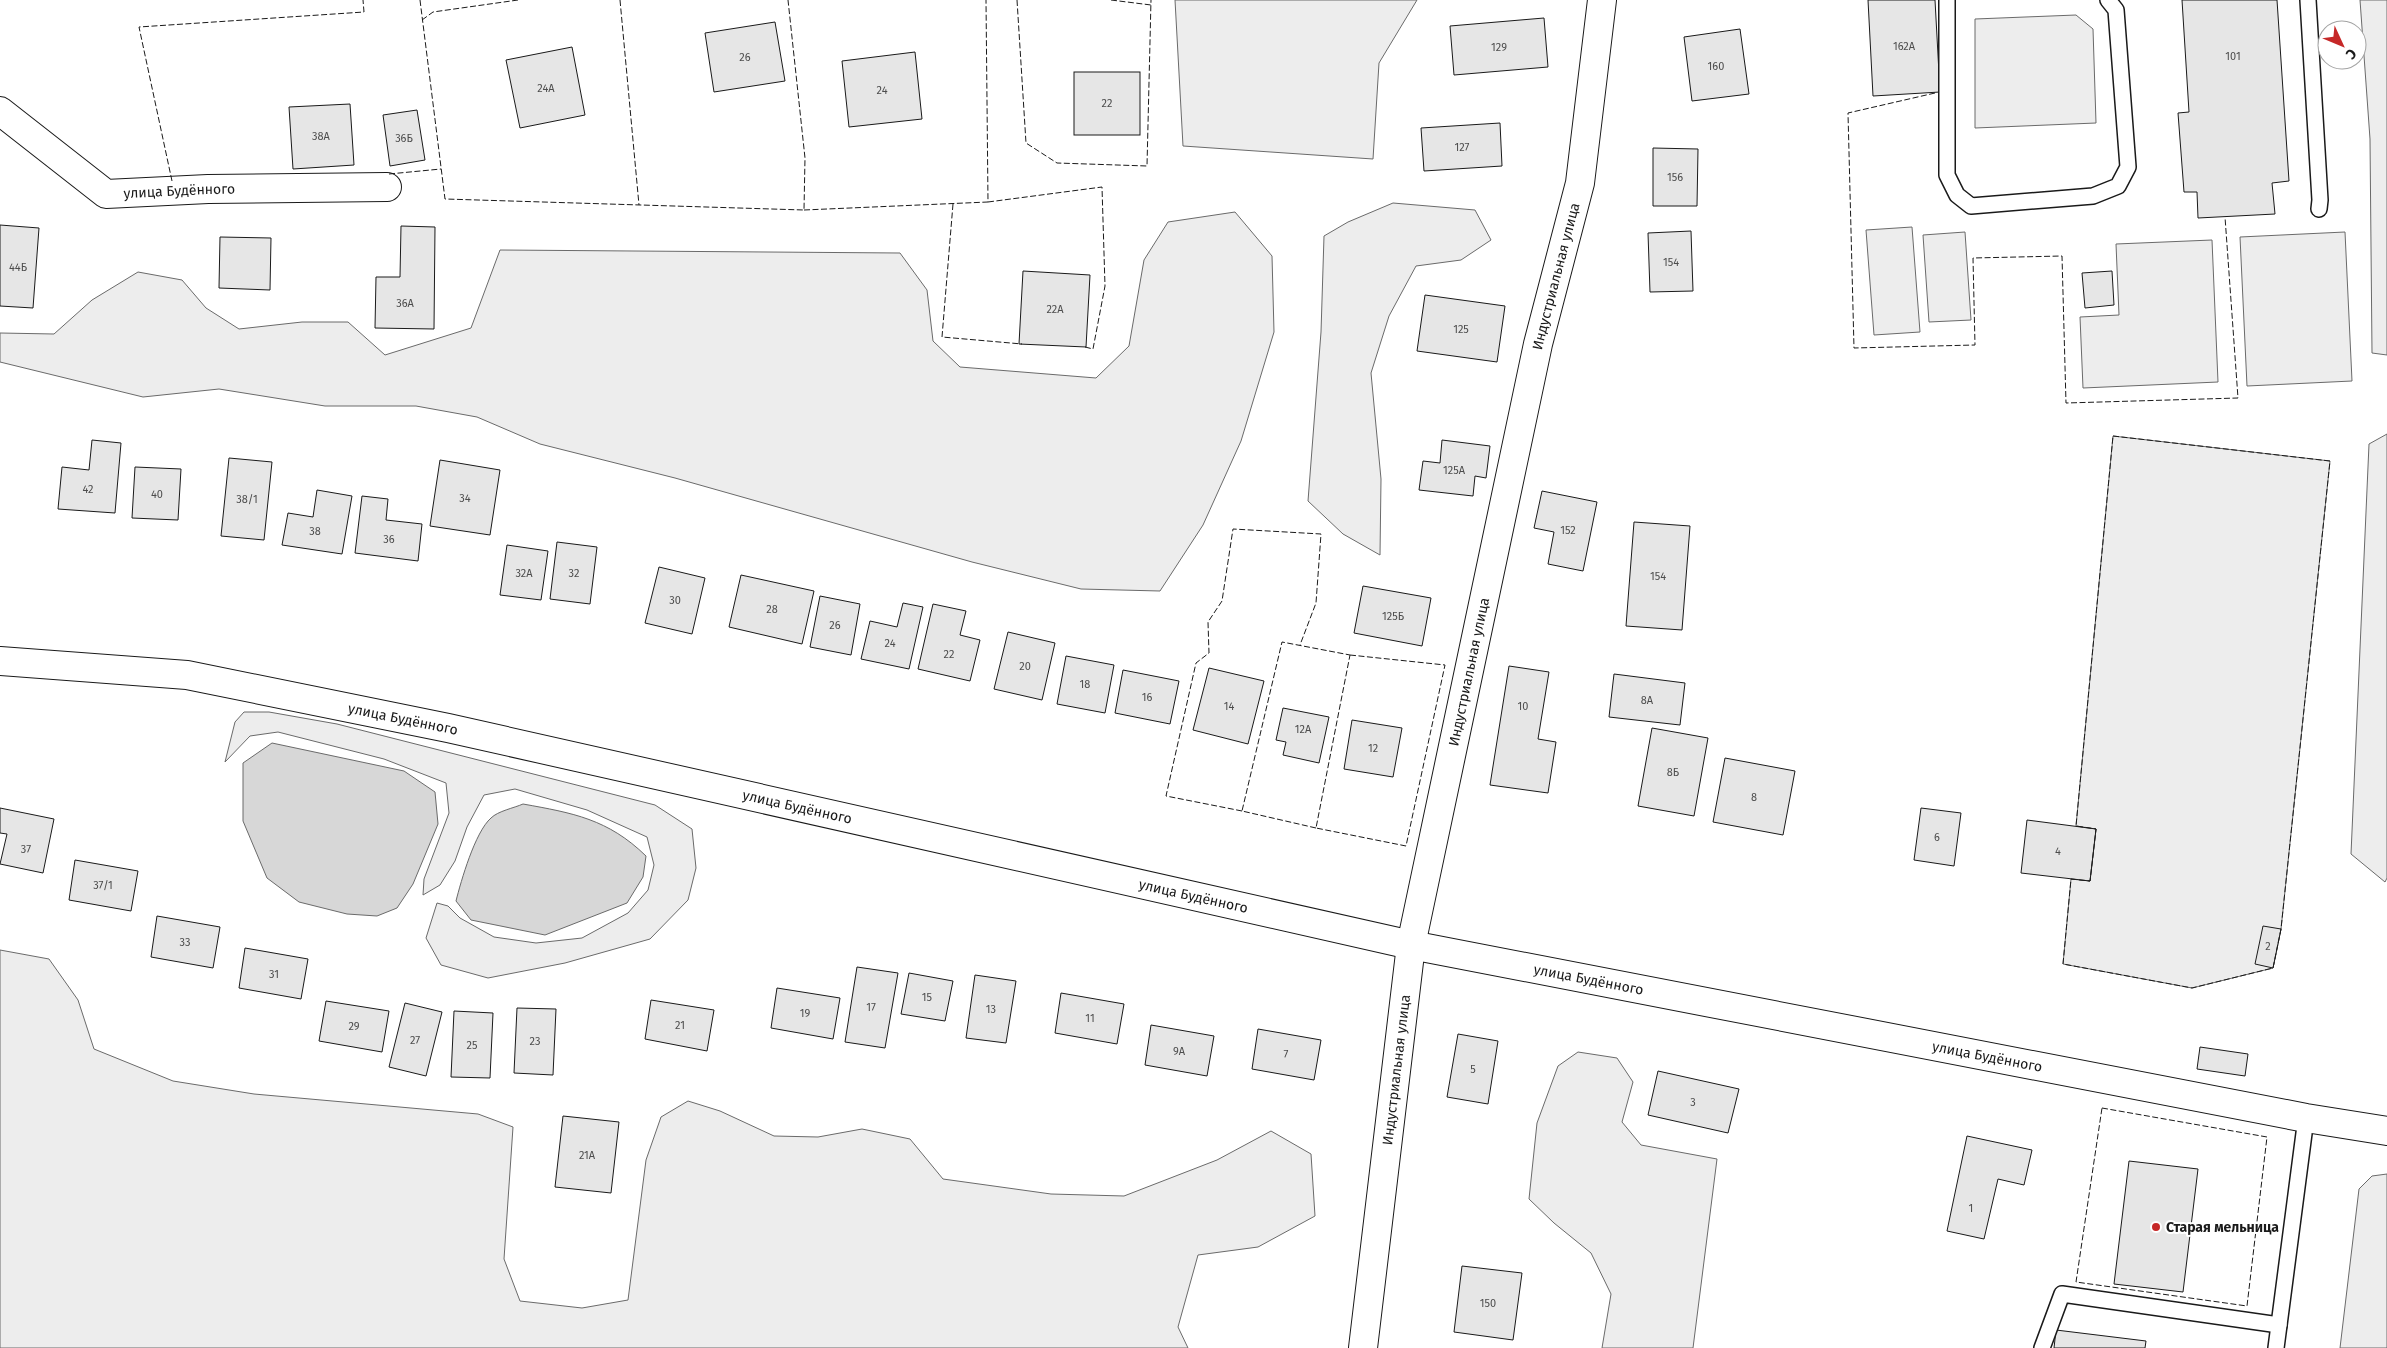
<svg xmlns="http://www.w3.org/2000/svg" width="2387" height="1348" font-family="'Fira Sans',sans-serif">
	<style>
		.built { fill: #ededed; stroke: #6a6a6a }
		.water { fill: #d7d7d7; stroke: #6a6a6a }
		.building { fill: #e6e6e6; stroke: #1a1a1a }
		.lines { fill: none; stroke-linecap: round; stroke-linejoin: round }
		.service-casing { stroke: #1a1a1a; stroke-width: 18 }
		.minor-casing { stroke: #1a1a1a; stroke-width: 30 }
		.service { stroke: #fff; stroke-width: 15 }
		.minor { stroke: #fff; stroke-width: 28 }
		.fence { stroke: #1a1a1a; stroke-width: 1; stroke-dasharray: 6 2.5; stroke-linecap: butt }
		.poi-dot { fill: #c62828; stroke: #fff; stroke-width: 2 }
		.labels { text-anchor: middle; stroke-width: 4; stroke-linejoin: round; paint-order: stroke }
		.number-label { font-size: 11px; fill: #4d4d4d }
		.street-label { font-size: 14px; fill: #1a1a1a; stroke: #fff }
		.poi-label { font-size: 14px; font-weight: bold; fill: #1a1a1a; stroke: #fff; text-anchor: start }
	</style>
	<rect width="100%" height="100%" fill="#fff"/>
	<g class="built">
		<path d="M 1175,0 L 1417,0 L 1379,63 L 1373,159 L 1183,146 Z"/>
		<path d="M 2360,0 L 2387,0 L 2387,355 L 2372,353 L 2370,139 Z"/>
		<path d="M 2076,15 L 2093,29 L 2096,123 L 1975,128 L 1975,19 Z"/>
		<path d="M 1393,203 L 1475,210 L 1491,240 L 1461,260 L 1416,266 L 1389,316 L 1371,373 L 1381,479 L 1380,555 L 1343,534 L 1308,501 L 1321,332 L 1324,236 L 1348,222 Z"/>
		<path d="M 1235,212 L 1272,256 L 1274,332 L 1241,441 L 1203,525 L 1160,591 L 1081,589 L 972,562 L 675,478 L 540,444 L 477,417 L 416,406 L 325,406 L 219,389 L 143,397 L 0,362 L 0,333 L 54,334 L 92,300 L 138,272 L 182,280 L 206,308 L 239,329 L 302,322 L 348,322 L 385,355 L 471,328 L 500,250 L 900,253 L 927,290 L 933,341 L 960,367 L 1096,378 L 1129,346 L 1144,260 L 1168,222 Z"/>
		<path d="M 1912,227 L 1920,332 L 1874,335 L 1866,230 Z"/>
		<path d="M 1965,232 L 1971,320 L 1929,322 L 1923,235 Z"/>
		<path d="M 2345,232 L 2352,381 L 2247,386 L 2240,237 Z"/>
		<path d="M 2212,240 L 2218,382 L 2083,388 L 2080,317 L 2119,315 L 2116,244 Z"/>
		<path d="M 2387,434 L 2387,878 L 2385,882 L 2351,854 L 2369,444 Z"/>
		<path d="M 2113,436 L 2330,461 L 2281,929 L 2273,968 L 2192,988 L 2063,964 L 2071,879 L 2090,881 L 2096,829 L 2076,826 Z"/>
		<path d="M 244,712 L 269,712 L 337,724 L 655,805 L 692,829 L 696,868 L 688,900 L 650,939 L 565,963 L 488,978 L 441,965 L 426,938 L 437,903 L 448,906 L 460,918 L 494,937 L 536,943 L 582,938 L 628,913 L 648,890 L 654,865 L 647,837 L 587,810 L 515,789 L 484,795 L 467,827 L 455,861 L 440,885 L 423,895 L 424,879 L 449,813 L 446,783 L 384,759 L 278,732 L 250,736 L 225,762 L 235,722 Z"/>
		<path d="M 0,950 L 49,959 L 78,1000 L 94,1049 L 173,1081 L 254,1094 L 478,1114 L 513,1127 L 504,1259 L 520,1301 L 582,1308 L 628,1300 L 646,1160 L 661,1117 L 688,1101 L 720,1111 L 774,1136 L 818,1137 L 862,1129 L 910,1139 L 943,1179 L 1051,1194 L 1124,1196 L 1217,1160 L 1271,1131 L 1311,1154 L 1315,1216 L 1258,1247 L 1198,1255 L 1178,1327 L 1188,1348 L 0,1348 Z"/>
		<path d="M 1578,1052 L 1617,1058 L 1633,1082 L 1622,1122 L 1641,1145 L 1717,1159 L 1693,1348 L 1602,1348 L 1611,1294 L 1591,1253 L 1554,1223 L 1529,1199 L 1537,1123 L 1558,1066 Z"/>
		<path d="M 2387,1174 L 2387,1348 L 2340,1348 L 2359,1189 L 2372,1176 Z"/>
	</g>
	<g class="water">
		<path d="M 272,743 L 404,771 L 435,792 L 438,824 L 413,884 L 397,908 L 377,916 L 347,914 L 299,902 L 267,878 L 243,821 L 243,763 Z"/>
		<path d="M 523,804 C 573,813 608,819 646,856 L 643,877 L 627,903 L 545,935 L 471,920 L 456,901 C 461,881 475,832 491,818 C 498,811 514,808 523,804 Z"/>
	</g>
	<g class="building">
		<path d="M 1868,0 L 1935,0 L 1940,92 L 1873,96 Z"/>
		<path d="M 2182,0 L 2277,0 L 2289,181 L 2272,183 L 2275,214 L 2198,218 L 2197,192 L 2184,192 L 2178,113 L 2189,112 Z"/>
		<path d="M 1544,18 L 1548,67 L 1454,75 L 1450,26 Z"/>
		<path d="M 775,22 L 785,81 L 714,92 L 705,33 Z"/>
		<path d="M 1740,29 L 1749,94 L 1692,101 L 1684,37 Z"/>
		<path d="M 572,47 L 585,115 L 520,128 L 506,60 Z"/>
		<path d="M 915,52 L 922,119 L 849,127 L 842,61 Z"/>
		<rect x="1074" y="72" width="66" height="63"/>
		<path d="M 350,104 L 354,165 L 293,169 L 289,107 Z"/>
		<path d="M 417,110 L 425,160 L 390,166 L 383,115 Z"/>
		<path d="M 1500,123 L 1502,166 L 1424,171 L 1421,128 Z"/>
		<path d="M 1653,148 L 1698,149 L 1697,206 L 1653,206 Z"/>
		<path d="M 0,225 L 39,228 L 33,308 L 0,306 Z"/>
		<path d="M 401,226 L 435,227 L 434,329 L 375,328 L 376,277 L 400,277 Z"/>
		<path d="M 1691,231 L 1693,291 L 1650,292 L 1648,233 Z"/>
		<path d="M 220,237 L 271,238 L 270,290 L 219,288 Z"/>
		<path d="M 1023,271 L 1090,275 L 1086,347 L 1019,344 Z"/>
		<path d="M 2112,271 L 2114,305 L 2085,308 L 2082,273 Z"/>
		<path d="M 1425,295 L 1505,306 L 1497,362 L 1417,351 Z"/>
		<path d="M 92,440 L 121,443 L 115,513 L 58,509 L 62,467 L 89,470 Z"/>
		<path d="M 1442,440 L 1490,446 L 1486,478 L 1475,476 L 1473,496 L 1419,490 L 1423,461 L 1440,463 Z"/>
		<path d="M 229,458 L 272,462 L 264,540 L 221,536 Z"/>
		<path d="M 440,460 L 500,470 L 490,535 L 430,526 Z"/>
		<path d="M 135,467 L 181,469 L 178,520 L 132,518 Z"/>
		<path d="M 317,490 L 352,496 L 342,554 L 282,545 L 288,513 L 313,517 Z"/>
		<path d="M 1542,491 L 1597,502 L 1583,571 L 1548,564 L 1554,532 L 1534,528 Z"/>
		<path d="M 362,496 L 388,499 L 386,520 L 422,524 L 418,561 L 355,553 Z"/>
		<path d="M 1634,522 L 1690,526 L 1682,630 L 1626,626 Z"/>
		<path d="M 557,542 L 597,547 L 590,604 L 550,599 Z"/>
		<path d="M 507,545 L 548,551 L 541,600 L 500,595 Z"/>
		<path d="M 659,567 L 705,578 L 692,634 L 645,623 Z"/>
		<path d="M 741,575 L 814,591 L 802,644 L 729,627 Z"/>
		<path d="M 1363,586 L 1431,598 L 1422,646 L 1354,633 Z"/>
		<path d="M 820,596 L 860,604 L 851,655 L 810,647 Z"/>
		<path d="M 903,603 L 923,607 L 909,669 L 861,659 L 870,621 L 897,627 Z"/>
		<path d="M 933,604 L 966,611 L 960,635 L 980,640 L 970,681 L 918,669 Z"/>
		<path d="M 1008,632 L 1055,643 L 1042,700 L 994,689 Z"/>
		<path d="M 1066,656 L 1114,665 L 1105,713 L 1057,704 Z"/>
		<path d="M 1509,666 L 1549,672 L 1538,739 L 1556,742 L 1548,793 L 1490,785 Z"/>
		<path d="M 1209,668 L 1264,681 L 1248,744 L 1193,730 Z"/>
		<path d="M 1123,670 L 1179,681 L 1170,724 L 1115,713 Z"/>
		<path d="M 1614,674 L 1685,683 L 1680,725 L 1609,717 Z"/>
		<path d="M 1283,708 L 1329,717 L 1319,763 L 1283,755 L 1286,742 L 1276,740 Z"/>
		<path d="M 1352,720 L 1402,728 L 1393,777 L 1344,769 Z"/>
		<path d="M 1652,728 L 1708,738 L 1694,816 L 1638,806 Z"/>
		<path d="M 1725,758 L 1795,771 L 1783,835 L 1713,822 Z"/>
		<path d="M 0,808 L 54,819 L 43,873 L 0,864 L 7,834 L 0,833 Z"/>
		<path d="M 1921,808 L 1961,813 L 1954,866 L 1914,860 Z"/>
		<path d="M 2027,820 L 2096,829 L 2090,881 L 2021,873 Z"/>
		<path d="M 75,860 L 138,871 L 131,911 L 69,900 Z"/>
		<path d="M 157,916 L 220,927 L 213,968 L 151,957 Z"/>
		<path d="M 2263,926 L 2281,929 L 2273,968 L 2255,964 Z"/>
		<path d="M 245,948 L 308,959 L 301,999 L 239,988 Z"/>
		<path d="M 857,967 L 898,973 L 885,1048 L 845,1042 Z"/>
		<path d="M 909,973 L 953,981 L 945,1021 L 901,1014 Z"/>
		<path d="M 975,975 L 1016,981 L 1006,1043 L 966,1038 Z"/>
		<path d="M 777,988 L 840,998 L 833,1039 L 771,1028 Z"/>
		<path d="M 1061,993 L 1124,1004 L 1117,1044 L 1055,1033 Z"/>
		<path d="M 651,1000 L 714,1010 L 707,1051 L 645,1039 Z"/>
		<path d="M 326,1001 L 389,1011 L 382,1052 L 319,1041 Z"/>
		<path d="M 405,1003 L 442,1012 L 426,1076 L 389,1067 Z"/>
		<path d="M 517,1008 L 556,1009 L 553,1075 L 514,1073 Z"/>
		<path d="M 454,1011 L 493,1013 L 490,1078 L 451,1077 Z"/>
		<path d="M 1151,1025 L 1214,1036 L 1207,1076 L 1145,1065 Z"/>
		<path d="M 1258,1029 L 1321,1040 L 1314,1080 L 1252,1069 Z"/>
		<path d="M 1458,1034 L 1498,1041 L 1488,1104 L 1447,1097 Z"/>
		<path d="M 2200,1047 L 2248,1054 L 2245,1076 L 2197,1069 Z"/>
		<path d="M 1658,1071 L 1739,1089 L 1728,1133 L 1648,1115 Z"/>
		<path d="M 563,1116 L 619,1122 L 611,1193 L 555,1187 Z"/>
		<path d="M 1967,1136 L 2032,1150 L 2024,1185 L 1998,1179 L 1984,1239 L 1947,1231 Z"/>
		<path d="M 2129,1161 L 2198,1169 L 2183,1292 L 2114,1284 Z"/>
		<path d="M 1462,1266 L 1522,1273 L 1513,1340 L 1454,1332 Z"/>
		<path d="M 2056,1330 L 2146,1341 L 2145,1348 L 2054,1348 Z"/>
	</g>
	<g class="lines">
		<defs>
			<g id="service">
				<path d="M 1947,0 L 1947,175 L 1957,195 L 1971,206 L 2093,196 L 2118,186 L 2128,167 L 2116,10 L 2108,0"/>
				<path d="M 2308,0 L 2320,200 L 2319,209"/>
				<path d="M 2042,1348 L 2062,1294 L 2279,1325"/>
				<path d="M 2276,1348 L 2306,1118"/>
			</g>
			<g id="minor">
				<path id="s1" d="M 0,111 L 106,194 L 208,189 L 387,187"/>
				<path id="s2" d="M 0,661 L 187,675 L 448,728 L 1411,945 L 2306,1118 L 2387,1131"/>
				<path id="s3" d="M 1363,1348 L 1411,945 L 1538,344 L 1580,183 L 1602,0"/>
			</g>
		</defs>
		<use href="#service" class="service-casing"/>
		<use href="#minor" class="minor-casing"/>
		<use href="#service" class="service"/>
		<use href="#minor" class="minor"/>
		<g class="fence">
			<path d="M 420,0 L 445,199 L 804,210 L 805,158 L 788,0"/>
			<path d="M 620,0 L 639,205"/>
			<path d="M 1017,0 L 1026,143 L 1057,163 L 1147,166 L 1151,0"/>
			<path d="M 1111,0 L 1151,5"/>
			<path d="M 422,20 L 433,12 L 518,0"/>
			<path d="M 1935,93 L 1848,113 L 1854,348 L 1975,345 L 1973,258 L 2062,256 L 2066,403 L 2238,398 L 2225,217"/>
			<path d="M 389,174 L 441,169"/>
			<path d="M 172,181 L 139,27 L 364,12 L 363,0"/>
			<path d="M 988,202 L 1102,187 L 1105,286 L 1093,349 L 1085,347"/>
			<path d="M 953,204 L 942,337 L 1022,344"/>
			<path d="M 804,210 L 988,202 L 986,0"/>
			<path d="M 2113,436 L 2330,461 L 2281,929 L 2273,968 L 2192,988 L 2063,964 L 2071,879 L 2090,881 L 2096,829 L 2076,826 Z"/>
			<path d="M 1350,655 L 1445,665 L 1406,846 L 1316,828 Z"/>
			<path d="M 1242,811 L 1166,796 L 1196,663 L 1209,653 L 1208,622 L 1222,601 L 1233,529 L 1321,534 L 1316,603 L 1300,645"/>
			<path d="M 1316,828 L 1242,811 L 1282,642 L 1350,655"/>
			<path d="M 2102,1108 L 2267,1137 L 2247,1306 L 2076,1282 Z"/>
		</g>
	</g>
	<circle class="poi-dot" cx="2156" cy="1227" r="5"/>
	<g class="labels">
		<g class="number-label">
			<text x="1904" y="50">162А</text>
			<text x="1499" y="51">129</text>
			<text x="2233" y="60">101</text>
			<text x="745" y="61">26</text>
			<text x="1716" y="70">160</text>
			<text x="546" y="92">24А</text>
			<text x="882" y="94">24</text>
			<text x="1107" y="107">22</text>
			<text x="321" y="140">38А</text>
			<text x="404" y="142">36Б</text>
			<text x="1462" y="151">127</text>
			<text x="1675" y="181">156</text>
			<text x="1671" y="266">154</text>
			<text x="18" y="271">44Б</text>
			<text x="405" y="307">36А</text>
			<text x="1055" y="313">22А</text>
			<text x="1461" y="333">125</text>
			<text x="1454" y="474">125А</text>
			<text x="88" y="493">42</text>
			<text x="157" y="498">40</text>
			<text x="465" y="502">34</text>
			<text x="247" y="503">38/1</text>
			<text x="1568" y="534">152</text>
			<text x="315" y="535">38</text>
			<text x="389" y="543">36</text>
			<text x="524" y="577">32А</text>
			<text x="574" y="577">32</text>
			<text x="1658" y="580">154</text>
			<text x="675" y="604">30</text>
			<text x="772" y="613">28</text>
			<text x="1393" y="620">125Б</text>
			<text x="835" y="629">26</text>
			<text x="890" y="647">24</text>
			<text x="949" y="658">22</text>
			<text x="1025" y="670">20</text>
			<text x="1085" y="688">18</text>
			<text x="1147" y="701">16</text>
			<text x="1647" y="704">8А</text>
			<text x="1229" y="710">14</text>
			<text x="1523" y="710">10</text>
			<text x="1303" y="733">12А</text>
			<text x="1373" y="752">12</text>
			<text x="1673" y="776">8Б</text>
			<text x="1754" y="801">8</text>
			<text x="1937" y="841">6</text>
			<text x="26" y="853">37</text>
			<text x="2058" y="855">4</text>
			<text x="103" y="889">37/1</text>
			<text x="185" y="946">33</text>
			<text x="2268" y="950">2</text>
			<text x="274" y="978">31</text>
			<text x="927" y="1001">15</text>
			<text x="871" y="1011">17</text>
			<text x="991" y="1013">13</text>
			<text x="805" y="1017">19</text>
			<text x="1090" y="1022">11</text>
			<text x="680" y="1029">21</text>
			<text x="354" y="1030">29</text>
			<text x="415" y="1044">27</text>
			<text x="535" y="1045">23</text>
			<text x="472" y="1049">25</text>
			<text x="1179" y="1055">9А</text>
			<text x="1286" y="1058">7</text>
			<text x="1473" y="1073">5</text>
			<text x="1693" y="1106">3</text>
			<text x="587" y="1159">21А</text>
			<text x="1971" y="1212">1</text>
			<text x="1488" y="1307">150</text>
		</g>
		<g class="street-label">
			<text dy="5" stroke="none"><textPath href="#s1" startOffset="208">улица Будённого</textPath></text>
			<text dy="5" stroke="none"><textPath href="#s3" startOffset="1090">Индустриальная улица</textPath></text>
			<text dy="5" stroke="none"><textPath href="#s3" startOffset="685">Индустриальная улица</textPath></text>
			<text dy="5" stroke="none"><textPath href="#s2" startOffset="408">улица Будённого</textPath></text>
			<text dy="5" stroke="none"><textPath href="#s2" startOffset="812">улица Будённого</textPath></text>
			<text dy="5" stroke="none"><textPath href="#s2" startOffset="1218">улица Будённого</textPath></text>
			<text dy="5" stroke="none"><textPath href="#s2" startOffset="1622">улица Будённого</textPath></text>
			<text dy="5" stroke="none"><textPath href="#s2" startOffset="2028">улица Будённого</textPath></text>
			<text dy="5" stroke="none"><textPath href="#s3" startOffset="280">Индустриальная улица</textPath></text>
		</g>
		<g class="poi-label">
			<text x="2166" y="1232">Старая мельница</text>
		</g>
	</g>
	<g transform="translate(2342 45) rotate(134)"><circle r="24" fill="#ffffff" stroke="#a3a3a3"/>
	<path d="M0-4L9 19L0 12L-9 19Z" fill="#c62828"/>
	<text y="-8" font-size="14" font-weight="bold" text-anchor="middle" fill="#1a1a1a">С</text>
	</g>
</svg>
